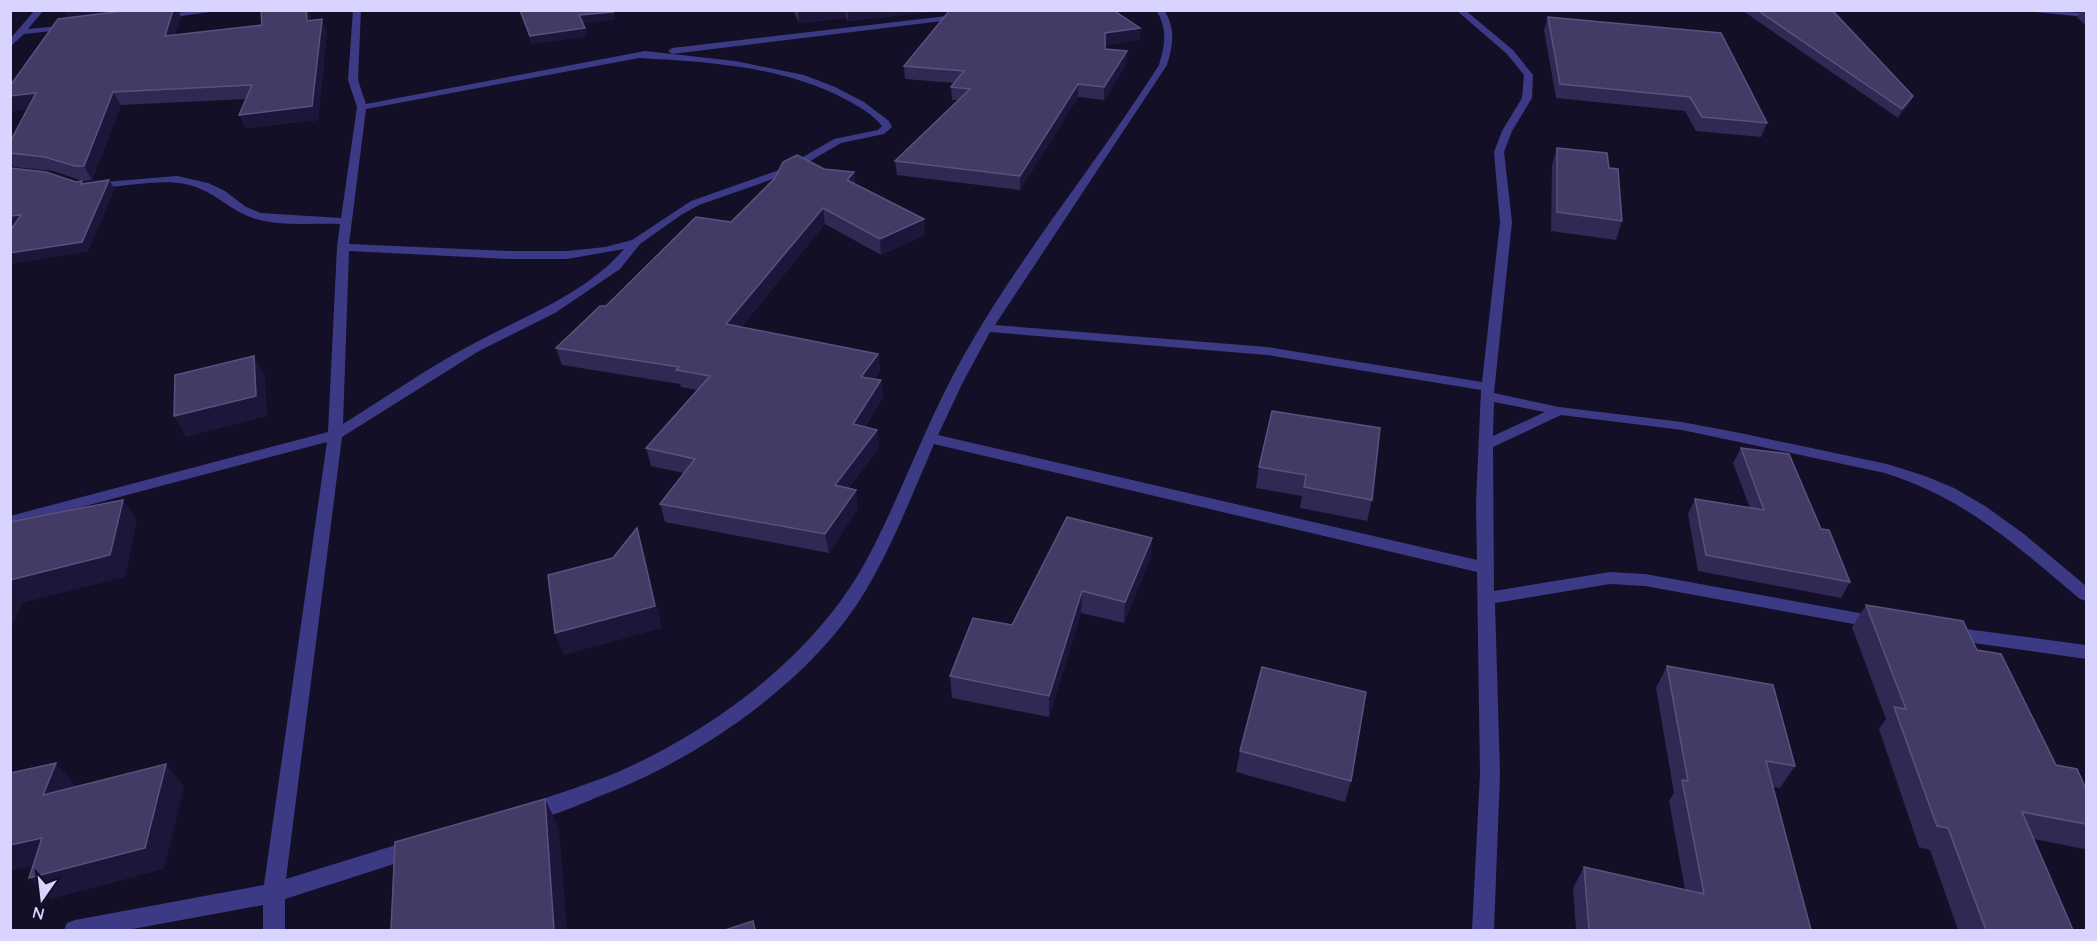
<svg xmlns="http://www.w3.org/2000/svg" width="2097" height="941" font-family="Quicksand,sans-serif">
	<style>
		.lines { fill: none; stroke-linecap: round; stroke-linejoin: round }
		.minor { fill: #3d3a85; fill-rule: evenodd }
		.wall { fill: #312854 }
		.shaded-wall { fill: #1d163a }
		.building { fill: #433a66; stroke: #5a527e; stroke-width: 1.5 }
	</style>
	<rect width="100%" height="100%" fill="#130f26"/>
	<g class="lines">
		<g class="minor">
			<path d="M 35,10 L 44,10 L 28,29 L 71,25 L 75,27 L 71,29 L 24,34 L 10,47 L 10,39 Z"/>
			<path d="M 195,10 L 224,10 L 160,19 L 156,17 Z"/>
			<path d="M 353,10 L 361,10 L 358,80 L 366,104 L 645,51 L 735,61 L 804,75 L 835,87 L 864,102 L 889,121 L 892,127 L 884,134 L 841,143 L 790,173 L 699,205 L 681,215 L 640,244 L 620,269 L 555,313 L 479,351 L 342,437 L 286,879 L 412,840 L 419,842 L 422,849 L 419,856 L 285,899 L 285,930 L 263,930 L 263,905 L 127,930 L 64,930 L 67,923 L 75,920 L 264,885 L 327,442 L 10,526 L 10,516 L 328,432 L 337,247 L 340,224 C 313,223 280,227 253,218 C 224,208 214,188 179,183 C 159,180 115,187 92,189 L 87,186 L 92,183 L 177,176 L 208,183 L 225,191 L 246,207 L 261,213 L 341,218 L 357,107 L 348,80 ZM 639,58 C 709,62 782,66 845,99 C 858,106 874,115 882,126 L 878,130 L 834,139 L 782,169 L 691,201 L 632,240 L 605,247 L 567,251 L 508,251 L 349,244 L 366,109 ZM 624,249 C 586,294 522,317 471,345 C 427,368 385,398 343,424 L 349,251 L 508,259 L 567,259 Z"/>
			<path d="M 1156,10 L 1164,10 C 1176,28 1173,45 1167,65 L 995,325 L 1267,347 L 1482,382 L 1500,222 L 1494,152 L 1502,131 L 1522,98 L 1524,75 L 1507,54 L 1456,10 L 1465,10 L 1513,50 L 1533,75 L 1532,98 L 1512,131 L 1504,152 L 1512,222 L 1494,393 L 1559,407 L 1682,422 L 1740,433 L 1887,464 L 1925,476 L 1954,488 L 1985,506 L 2024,534 L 2086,586 L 2086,601 L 2080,599 C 2017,546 1965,498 1885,473 L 1682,430 L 1561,415 L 1493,447 L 1494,591 L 1610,572 L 1645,574 L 1876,616 L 1882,617 L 1885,622 L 1882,627 L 1876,628 L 1645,586 L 1610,584 L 1495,603 L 1500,774 L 1494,930 L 1472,930 L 1480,774 L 1477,572 L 934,444 C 912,495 892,547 863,595 C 809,683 695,761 600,796 C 583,803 538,824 523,818 L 520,812 L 523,806 C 555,794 587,785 618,772 C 715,729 814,656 866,561 C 902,494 926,422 964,355 C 1021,254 1097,163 1159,65 C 1165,45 1168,29 1156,10 ZM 990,332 L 1267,355 L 1481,390 L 1476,503 L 1477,560 L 938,435 L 962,384 ZM 1494,402 L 1545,412 L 1493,436 Z"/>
			<path d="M 2031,10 L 2086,13 L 2086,17 L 2035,12 Z"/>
			<path d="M 964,14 L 967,14 L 967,18 L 672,54 L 668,51 L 672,48 Z"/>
			<path d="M 1951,627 L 2086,645 L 2086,659 L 1945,639 L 1942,634 L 1945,629 Z"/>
		</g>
	</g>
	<g class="wall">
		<path d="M 65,10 L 178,10 L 181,17 L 175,35 L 262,25 L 261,10 L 309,10 L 311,20 L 327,31 L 318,120 L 245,128 L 246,99 L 121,105 L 92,180 L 83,181 L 53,171 L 14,167 L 10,162 L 10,142 L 28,109 L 10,111 L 69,18 Z"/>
		<path d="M 519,10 L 613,10 L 615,19 L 583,23 L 587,36 L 532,44 Z"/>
		<path d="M 793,10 L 947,10 L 848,21 L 846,18 L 799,23 Z"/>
		<path d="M 1832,10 L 1913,96 L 1909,105 L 1898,118 L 1743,11 Z"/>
		<path d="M 2076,10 L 2086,10 L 2086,25 L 2077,18 L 2081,11 Z"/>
		<path d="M 1548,17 L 1767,123 L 1761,137 L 1696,131 L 1685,111 L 1556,98 L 1544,30 Z"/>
		<path d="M 1140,40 L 1105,45 L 1105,49 L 1127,51 L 1127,63 L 1104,100 L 1078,97 L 1020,190 L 897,175 L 895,161 L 958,100 L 952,100 L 951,87 L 955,83 L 905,79 L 904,66 Z"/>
		<path d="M 1557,148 L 1609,168 L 1622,221 L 1616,240 L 1551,231 L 1552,165 Z"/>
		<path d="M 824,169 L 854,172 L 855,184 L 925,235 L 881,255 L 825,224 L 741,327 L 878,354 L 880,371 L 874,379 L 881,380 L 883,397 L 865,427 L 877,430 L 879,447 L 849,488 L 858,508 L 829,553 L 665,522 L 660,504 L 684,473 L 651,466 L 646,448 L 697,390 L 681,387 L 680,384 L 562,365 L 556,348 L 606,306 L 731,222 Z"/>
		<path d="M 1272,411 L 1372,500 L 1367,521 L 1300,508 L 1302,496 L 1256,488 L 1259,467 Z"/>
		<path d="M 1741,448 L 1821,529 L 1850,582 L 1841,598 L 1698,571 L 1688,514 L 1695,499 L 1750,508 L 1733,463 Z"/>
		<path d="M 1152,538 L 1150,559 L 1124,623 L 1081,613 L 1049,717 L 952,698 L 950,676 L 1012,625 Z"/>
		<path d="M 1866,605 L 1977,650 L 2056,765 L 2086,789 L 2086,847 L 2084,849 L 2034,839 L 2073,930 L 1958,930 L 1930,850 L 1919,847 L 1879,729 L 1886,719 L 1852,627 Z"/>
		<path d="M 1667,666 L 1795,766 L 1780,788 L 1773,787 L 1811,930 L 1576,930 L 1573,888 L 1584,867 L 1685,890 L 1669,801 L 1674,793 L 1656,688 Z"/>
		<path d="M 1240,751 L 1351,781 L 1345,802 L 1236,772 Z"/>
	</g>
	<g class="shaded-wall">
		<path d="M 65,10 L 170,10 L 71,22 Z"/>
		<path d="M 173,10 L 178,10 L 181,17 L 171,49 L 165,36 Z"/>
		<path d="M 306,10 L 309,10 L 310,13 L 312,33 L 307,21 Z"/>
		<path d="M 807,10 L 845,10 L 846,18 L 799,23 L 798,11 Z"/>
		<path d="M 847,10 L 947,10 L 848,21 Z"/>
		<path d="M 613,12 L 615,19 L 581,23 L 579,15 Z"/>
		<path d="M 322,19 L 327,31 L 318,120 L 245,128 L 239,115 Z"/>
		<path d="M 585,28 L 587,36 L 532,44 L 530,36 Z"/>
		<path d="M 1140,28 L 1140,40 L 1104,45 L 1105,33 Z"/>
		<path d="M 1127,51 L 1127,63 L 1104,100 L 1104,87 Z"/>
		<path d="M 1078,84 L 1078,97 L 1020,190 L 1020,176 Z"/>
		<path d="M 113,92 L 121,105 L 92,180 L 84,166 Z"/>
		<path d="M 36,93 L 43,107 L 10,111 L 10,96 Z"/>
		<path d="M 1913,96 L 1909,105 L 1898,118 L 1902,109 Z"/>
		<path d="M 854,172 L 855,188 L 847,180 Z"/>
		<path d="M 109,180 L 115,189 L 88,252 L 10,264 L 10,253 Z"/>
		<path d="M 823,208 L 825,224 L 729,341 L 726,324 Z"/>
		<path d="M 21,215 L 27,225 L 10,227 L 10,216 Z"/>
		<path d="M 924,219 L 925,235 L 881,255 L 880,239 Z"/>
		<path d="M 878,354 L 880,371 L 864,394 L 861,377 Z"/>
		<path d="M 254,356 L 265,376 L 267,416 L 186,437 L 174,416 Z"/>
		<path d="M 881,380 L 883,397 L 855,442 L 853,424 Z"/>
		<path d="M 877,430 L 879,447 L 838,503 L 835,485 Z"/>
		<path d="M 856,490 L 858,508 L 829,553 L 825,534 Z"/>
		<path d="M 123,500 L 137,521 L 125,577 L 22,603 L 10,632 L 10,580 Z"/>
		<path d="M 637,528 L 644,550 L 662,628 L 564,655 L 555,633 Z"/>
		<path d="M 1152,538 L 1150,559 L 1124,623 L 1125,602 Z"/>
		<path d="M 1082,591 L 1081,613 L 1049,717 L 1049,696 Z"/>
		<path d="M 56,763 L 75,785 L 63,816 L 43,795 Z"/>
		<path d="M 166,764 L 184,786 L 164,869 L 51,899 L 29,878 Z"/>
		<path d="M 545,799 L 559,828 L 567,930 L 554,930 Z"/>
		<path d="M 42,838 L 63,859 L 10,871 L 10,845 Z"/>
	</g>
	<g class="building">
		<path d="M 132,10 L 173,10 L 165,36 L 262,25 L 261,10 L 306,10 L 307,21 L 322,19 L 312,106 L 239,115 L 252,85 L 113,92 L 84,166 L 75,166 L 45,157 L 10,153 L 10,142 L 36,93 L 10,96 L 10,86 L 58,19 Z"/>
		<path d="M 520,10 L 613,10 L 613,12 L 579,15 L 585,28 L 530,36 Z"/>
		<path d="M 950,10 L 1113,10 L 1140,28 L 1105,33 L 1105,49 L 1127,51 L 1104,87 L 1078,84 L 1020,176 L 895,161 L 970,89 L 951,87 L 964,71 L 904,66 Z"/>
		<path d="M 1757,10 L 1832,10 L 1913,96 L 1902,109 Z"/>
		<path d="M 1548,17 L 1721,33 L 1767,123 L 1702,117 L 1690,97 L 1560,84 Z"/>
		<path d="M 1557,148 L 1607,153 L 1609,168 L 1618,169 L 1622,221 L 1557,212 Z"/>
		<path d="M 797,155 L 824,169 L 854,172 L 847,180 L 924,219 L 880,239 L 823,208 L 726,324 L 878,354 L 861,377 L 881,380 L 853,424 L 877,430 L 835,485 L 856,490 L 825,534 L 660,504 L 695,459 L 646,448 L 710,376 L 676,370 L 679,367 L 556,348 L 600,306 L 606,306 L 696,217 L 731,222 L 775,178 L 783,162 Z"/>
		<path d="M 10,168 L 46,172 L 76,182 L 82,181 L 81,184 L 109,180 L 82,242 L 10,253 L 10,231 L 21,215 L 10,216 Z"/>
		<path d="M 254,356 L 256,396 L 174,416 L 175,375 Z"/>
		<path d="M 1272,411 L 1380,428 L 1372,500 L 1304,487 L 1306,475 L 1259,467 Z"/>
		<path d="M 1741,448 L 1789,454 L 1821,529 L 1829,530 L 1850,582 L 1706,555 L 1695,499 L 1764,510 Z"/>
		<path d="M 123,500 L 110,555 L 10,580 L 10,522 Z"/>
		<path d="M 1067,517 L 1152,538 L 1125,602 L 1082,591 L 1049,696 L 950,676 L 973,618 L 1012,625 Z"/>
		<path d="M 637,528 L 655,606 L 555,633 L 548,575 L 613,558 Z"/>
		<path d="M 1866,605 L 1963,621 L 1977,650 L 2001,654 L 2056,765 L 2077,769 L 2086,789 L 2086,824 L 2022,812 L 2073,930 L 1986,930 L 1948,828 L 1937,826 L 1894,707 L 1906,709 Z"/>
		<path d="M 1667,666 L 1773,685 L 1795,766 L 1766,761 L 1811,930 L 1589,930 L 1584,867 L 1704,894 L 1682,780 L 1688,781 Z"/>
		<path d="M 1262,667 L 1366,692 L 1351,781 L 1240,751 Z"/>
		<path d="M 56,763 L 43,795 L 166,764 L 145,848 L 29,878 L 42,838 L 10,845 L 10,773 Z"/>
		<path d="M 545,799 L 554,930 L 391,930 L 395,842 Z"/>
		<path d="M 753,921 L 755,930 L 725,930 Z"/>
	</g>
	<rect width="2097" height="941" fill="none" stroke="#d9d4ff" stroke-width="24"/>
	<g transform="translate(42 899) rotate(194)" stroke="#130f26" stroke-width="4.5" paint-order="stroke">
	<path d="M0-4.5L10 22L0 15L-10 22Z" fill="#d9d4ff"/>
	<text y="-9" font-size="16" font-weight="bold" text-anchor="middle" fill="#d9d4ff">N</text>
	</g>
</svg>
